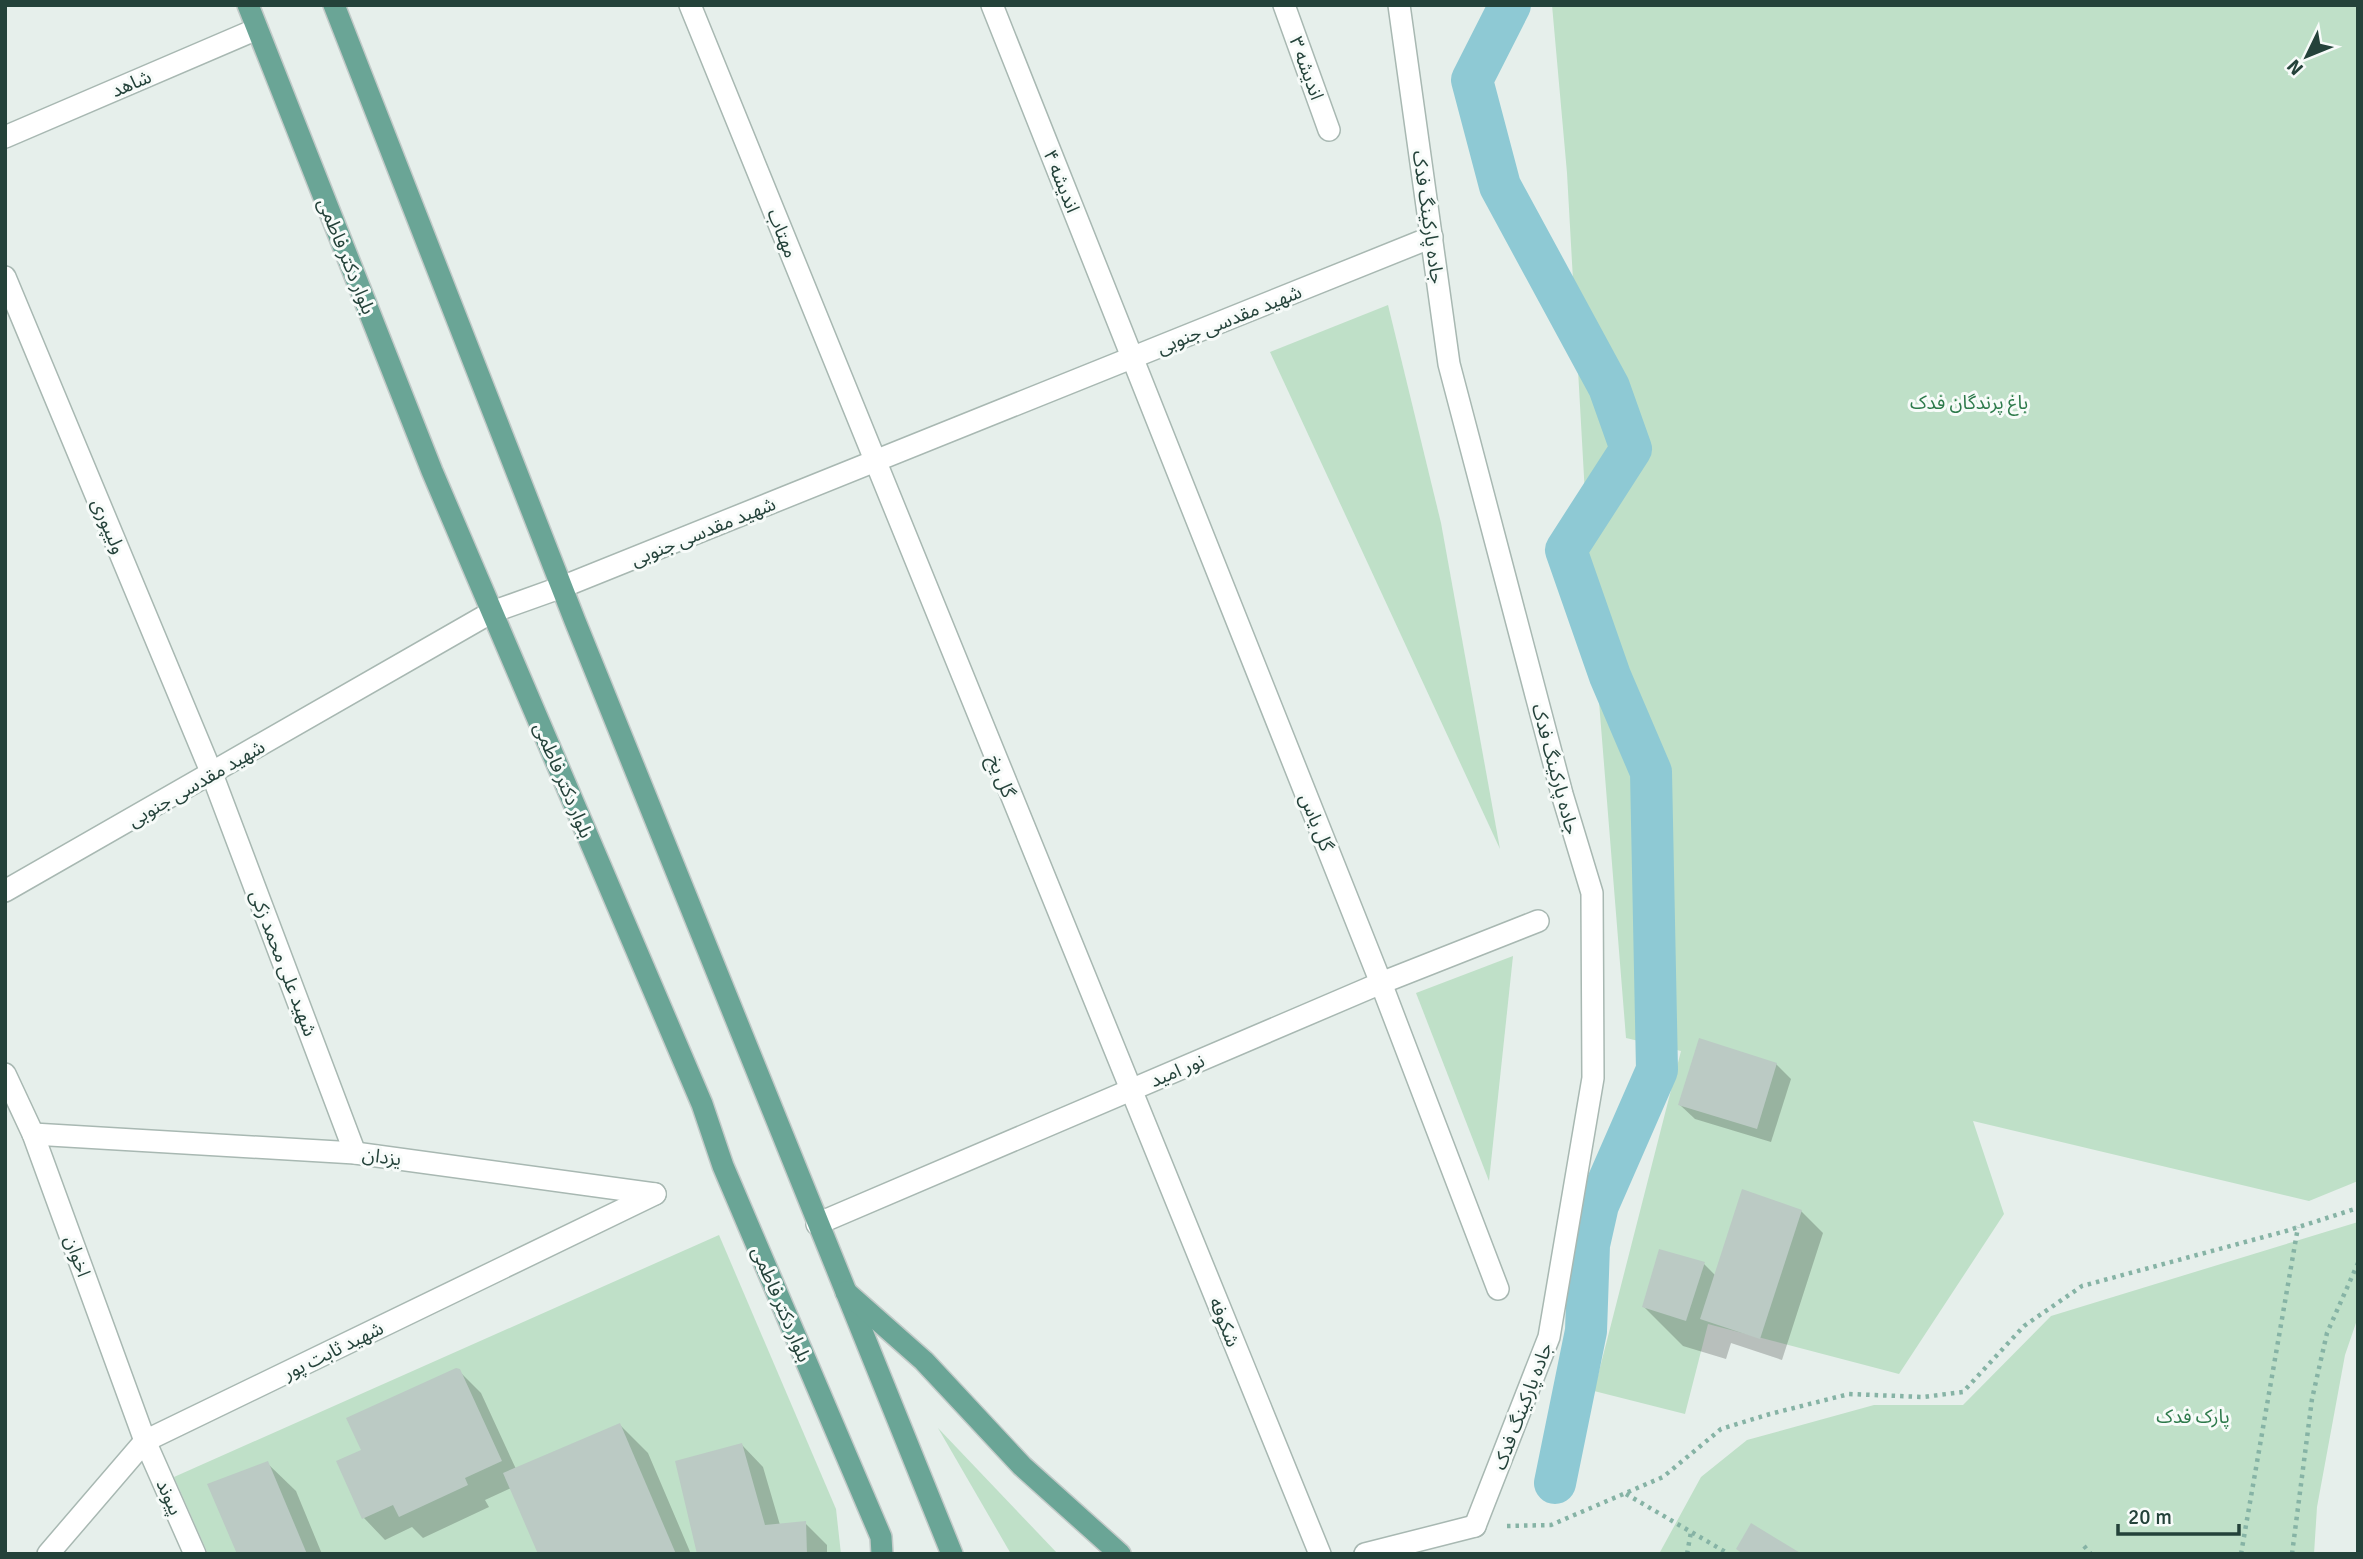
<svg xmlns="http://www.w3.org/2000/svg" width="2363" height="1559" font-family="Signika,'Noto Sans Arabic',sans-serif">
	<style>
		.green { fill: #bfe0c8 }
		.shadow { fill: #0003 }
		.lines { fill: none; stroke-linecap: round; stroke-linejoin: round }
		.canal { stroke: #8ec9d4; stroke-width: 42 }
		.building { fill: #bbcac4 }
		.minor-casing { stroke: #a8b8b2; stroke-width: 24 }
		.major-casing { stroke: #c2cac8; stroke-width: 24 }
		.path { stroke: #86b3a5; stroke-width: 4.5; stroke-dasharray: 3.5 5; stroke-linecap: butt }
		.minor { stroke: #fff; stroke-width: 21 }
		.major { stroke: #6aa596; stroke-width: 21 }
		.labels { text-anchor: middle; stroke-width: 6; stroke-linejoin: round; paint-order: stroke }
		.street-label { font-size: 19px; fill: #24423a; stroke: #f7fbf9 }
		.park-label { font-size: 19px; fill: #2d7a4b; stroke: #f7fbf9 }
	</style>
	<rect width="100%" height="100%" fill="#e6efeb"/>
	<g class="green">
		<path d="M 1552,5 L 2358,5 L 2358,1181 L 2309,1201 L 1973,1121 L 2004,1214 L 1899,1374 L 1708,1324 L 1685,1414 L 1594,1391 L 1681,1051 L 1626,1038 L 1591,602 L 1567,173 Z"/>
		<path d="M 1388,305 L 1441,523 L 1500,849 L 1270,352 Z"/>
		<path d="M 1513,956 L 1489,1181 L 1416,993 Z"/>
		<path d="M 2358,1222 L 2358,1317 L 2345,1355 L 2317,1507 L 2314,1554 L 1659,1554 L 1701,1477 L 1747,1440 L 1874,1405 L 1963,1405 L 2051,1316 Z"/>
		<path d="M 719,1235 L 836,1509 L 841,1554 L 208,1554 L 174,1477 Z"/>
		<path d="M 938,1428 L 1058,1554 L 1011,1554 Z"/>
	</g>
	<g class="shadow">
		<path d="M 1776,1064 L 1791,1079 L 1771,1142 L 1695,1119 L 1680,1105 Z"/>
		<path d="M 1801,1211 L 1823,1233 L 1782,1360 L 1731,1343 L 1726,1359 L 1683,1346 L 1644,1307 L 1704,1264 L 1716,1276 Z"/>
		<path d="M 459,1371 L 481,1393 L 516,1469 L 620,1425 L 648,1453 L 691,1554 L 539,1554 L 511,1488 L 485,1500 L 489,1507 L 423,1538 L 412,1527 L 385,1540 L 364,1518 L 363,1451 Z"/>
		<path d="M 742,1445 L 763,1467 L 780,1525 L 805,1523 L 827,1545 L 827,1554 L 699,1554 Z"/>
		<path d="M 267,1463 L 296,1491 L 322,1554 L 239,1554 Z"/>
	</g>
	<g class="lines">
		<path class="canal" d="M 1510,5 L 1472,80 L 1500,186 L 1609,387 L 1631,449 L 1566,550 L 1610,676 L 1651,772 L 1657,1070 L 1598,1205 L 1589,1245 L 1586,1331 L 1555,1483"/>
	</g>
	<g class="building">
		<path d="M 1699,1038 L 1777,1063 L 1757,1129 L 1678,1105 Z"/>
		<path d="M 1742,1189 L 1802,1210 L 1760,1339 L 1700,1319 Z"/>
		<path d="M 1659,1249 L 1705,1262 L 1686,1321 L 1642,1307 Z"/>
		<path d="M 456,1368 L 460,1369 L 502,1461 L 465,1478 L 468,1485 L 399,1517 L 393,1505 L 362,1519 L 336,1461 L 361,1450 L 346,1418 Z"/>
		<path d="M 620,1423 L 676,1554 L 538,1554 L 503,1473 Z"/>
		<path d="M 742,1443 L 765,1525 L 806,1521 L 807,1554 L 697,1554 L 675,1461 Z"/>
		<path d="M 268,1461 L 307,1554 L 237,1554 L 207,1484 Z"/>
		<path d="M 1751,1523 L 1802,1554 L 1743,1554 L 1736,1549 Z"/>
	</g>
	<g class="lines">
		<defs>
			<g id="minor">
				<path d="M 690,5 L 1320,1554"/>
				<path d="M 992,5 L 1381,983 L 1498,1289"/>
				<path d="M 1284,5 L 1329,130"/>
				<path d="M 1399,5 L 1449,364 L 1562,794 L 1592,893 L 1593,1078 L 1549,1337 L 1475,1526"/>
				<path d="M 5,137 L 257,29"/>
				<path d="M 5,277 L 212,774 L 355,1153"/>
				<path d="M 5,891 L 492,612 L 562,587 L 1432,237"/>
				<path d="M 5,1074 L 33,1134 L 145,1441 L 195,1554"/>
				<path d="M 33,1134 L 355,1153 L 655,1194"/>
				<path d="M 817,1224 L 1381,983 L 1538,921"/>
				<path d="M 48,1554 L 145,1441 L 655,1194"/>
				<path d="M 1365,1554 L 1475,1526"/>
			</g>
			<g id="major">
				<path d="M 248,5 L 432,471 L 702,1104 L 723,1166 L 881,1537 L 882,1554"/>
				<path d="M 334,5 L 575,621 L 952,1554"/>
				<path d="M 846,1292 L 924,1361 L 1022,1466 L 1120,1554"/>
			</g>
		</defs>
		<use href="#minor" class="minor-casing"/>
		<use href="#major" class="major-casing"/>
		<g class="path">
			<path d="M 1626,1494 L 1729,1554"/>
			<path d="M 1507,1526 L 1551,1525 L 1663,1477 L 1721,1429 L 1770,1414 L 1849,1394 L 1923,1397 L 1963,1392 L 2024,1326 L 2082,1286 L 2286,1231 L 2358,1208"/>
			<path d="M 2084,1546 L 2091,1554"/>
			<path d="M 1687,1554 L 1691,1532"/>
			<path d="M 2241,1554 L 2298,1227"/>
			<path d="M 2292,1554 L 2312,1399 L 2327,1333 L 2358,1263"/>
		</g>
		<use href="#minor" class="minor"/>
		<use href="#major" class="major"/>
	</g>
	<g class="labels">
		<g class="street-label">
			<text transform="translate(1307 68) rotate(70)" y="7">اندیشه ۳</text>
			<text transform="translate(131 83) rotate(-23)" y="7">شاهد</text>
			<text transform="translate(1062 181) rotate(68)" y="7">اندیشه ۴</text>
			<text transform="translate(1429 217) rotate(82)" y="7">جاده پارکینگ فدک</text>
			<text transform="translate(783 233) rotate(68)" y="7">مهتاب</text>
			<text transform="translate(347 256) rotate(68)" y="7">بلوار دکتر فاطمی</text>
			<text transform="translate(1229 319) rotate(-22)" y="7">شهید مقدسی جنوبی</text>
			<text transform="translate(109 526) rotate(67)" y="7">ولیپوری</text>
			<text transform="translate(703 531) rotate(-22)" y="7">شهید مقدسی جنوبی</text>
			<text transform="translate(1556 769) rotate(75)" y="7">جاده پارکینگ فدک</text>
			<text transform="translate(1002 776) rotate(68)" y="7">گل یخ</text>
			<text transform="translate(564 780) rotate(67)" y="7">بلوار دکتر فاطمی</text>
			<text transform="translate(196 783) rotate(-30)" y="7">شهید مقدسی جنوبی</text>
			<text transform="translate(1317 822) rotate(68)" y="7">گل یاس</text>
			<text transform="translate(284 963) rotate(69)" y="7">شهید علی محمد زکی</text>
			<text transform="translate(1177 1070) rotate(-23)" y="7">نور امید</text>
			<text transform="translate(382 1156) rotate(8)" y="7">یزدان</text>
			<text transform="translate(78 1256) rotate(70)" y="7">اخوان</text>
			<text transform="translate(782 1304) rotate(67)" y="7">بلوار دکتر فاطمی</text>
			<text transform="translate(1225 1322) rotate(68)" y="7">شکوفه</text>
			<text transform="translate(333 1350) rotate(-26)" y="7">شهید ثابت پور</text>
			<text transform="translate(1522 1406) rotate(-69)" y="7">جاده پارکینگ فدک</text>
			<text transform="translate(170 1497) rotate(66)" y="7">پیوند</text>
		</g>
		<g class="park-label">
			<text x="1969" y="409">باغ پرندگان فدک</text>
			<text x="2193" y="1423">پارک فدک</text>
		</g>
	</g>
	<rect width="2363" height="1559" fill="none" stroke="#24423a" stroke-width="14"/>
	<g transform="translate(2307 56) rotate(227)" stroke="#f7fbf9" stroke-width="5" paint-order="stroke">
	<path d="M0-5L12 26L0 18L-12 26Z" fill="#24423a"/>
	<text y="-10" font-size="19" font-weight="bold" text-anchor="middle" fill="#24423a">N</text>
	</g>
	<path d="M2118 1524v10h121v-10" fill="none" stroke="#24423a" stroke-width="3.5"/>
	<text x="2128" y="1524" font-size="21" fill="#24423a" stroke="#f7fbf9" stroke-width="5" paint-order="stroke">20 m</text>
</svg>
